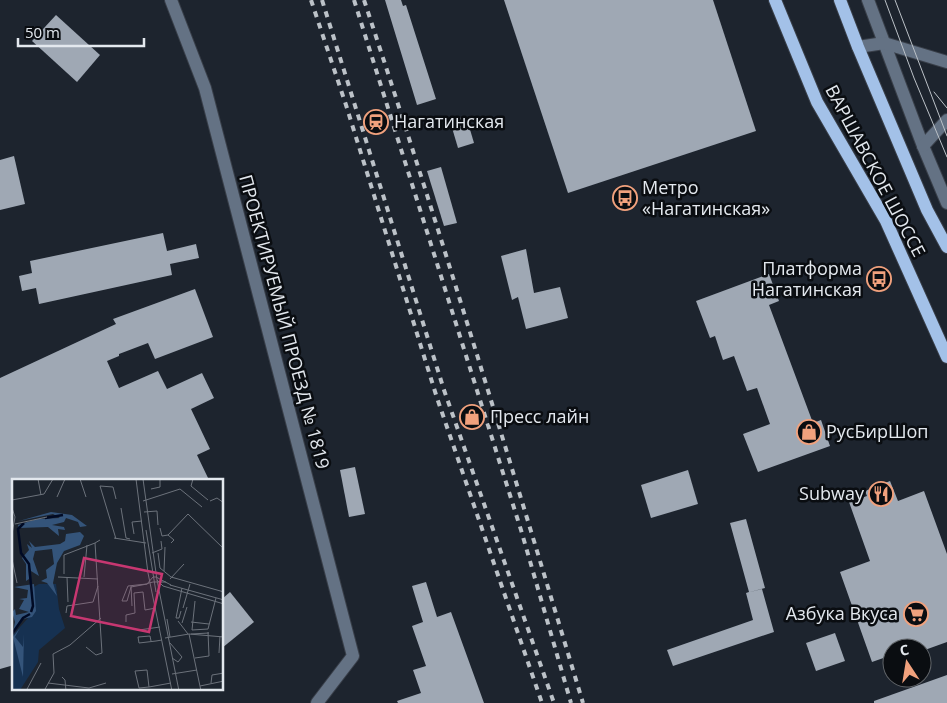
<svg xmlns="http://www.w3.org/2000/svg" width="947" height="703" font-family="'Open Sans',sans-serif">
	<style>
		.building { fill: #9fa8b4 }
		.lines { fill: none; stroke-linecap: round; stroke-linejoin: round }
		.minor-casing { stroke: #393f49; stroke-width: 14 }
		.major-casing { stroke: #393f49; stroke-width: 14 }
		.minor { stroke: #647284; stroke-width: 12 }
		.major { stroke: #a3c1e8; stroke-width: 12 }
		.tram { stroke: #bcc2c8; stroke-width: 1 }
		.rail { stroke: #bcc2c8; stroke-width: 4; stroke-dasharray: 6 6; stroke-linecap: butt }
		.labels { text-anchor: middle; stroke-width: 5; stroke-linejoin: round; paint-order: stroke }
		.poi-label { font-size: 18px; fill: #e3e8ee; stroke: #0a0d11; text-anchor: start }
		.street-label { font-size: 18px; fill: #e3e8ee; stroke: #0a0d11 }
		.inset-river { fill: none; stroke: #000a24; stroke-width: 2.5 }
		.inset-road { fill: none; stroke: #6c727b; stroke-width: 1 }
		.view { fill: #c73771; fill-opacity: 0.15; stroke: #c73771; stroke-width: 2.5 }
		.inset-edge { fill: none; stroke: #e3e8ee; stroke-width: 2.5 }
	</style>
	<rect width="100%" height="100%" fill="#1d242e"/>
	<g class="building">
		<path d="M 385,0 L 401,0 L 403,6 L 406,5 L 436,99 L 417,105 Z"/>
		<path d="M 504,0 L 713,0 L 756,131 L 568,193 Z"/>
		<path d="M 56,15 L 100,55 L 77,82 L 32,41 Z"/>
		<path d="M 466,116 L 474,143 L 458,148 L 450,121 Z"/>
		<path d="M 14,156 L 25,204 L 0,210 L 0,160 Z"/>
		<path d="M 441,167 L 457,223 L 444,226 L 427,171 Z"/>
		<path d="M 163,233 L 167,251 L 196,244 L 199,258 L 170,264 L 172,275 L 39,304 L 36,288 L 22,291 L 19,276 L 32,273 L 30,261 Z"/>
		<path d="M 526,249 L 534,293 L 560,287 L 568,318 L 526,329 L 518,297 L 512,300 L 501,256 Z"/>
		<path d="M 769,274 L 779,301 L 769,305 L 813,423 L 821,420 L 830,446 L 758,472 L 743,434 L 770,424 L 757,388 L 747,391 L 734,356 L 723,360 L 715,336 L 710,338 L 696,301 Z"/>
		<path d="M 195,289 L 213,337 L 155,359 L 148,343 L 119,354 L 119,356 L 107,361 L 119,388 L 158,371 L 167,389 L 202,373 L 214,398 L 191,409 L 210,449 L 197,455 L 209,480 L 14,480 L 14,665 L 0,669 L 0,378 L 116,324 L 113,319 Z"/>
		<path d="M 355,467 L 365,514 L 349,517 L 340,470 Z"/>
		<path d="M 688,470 L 698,504 L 651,518 L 641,485 Z"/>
		<path d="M 890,481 L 898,501 L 924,491 L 947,554 L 947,642 L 922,651 L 922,648 L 892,648 L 892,655 L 872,662 L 840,572 L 870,561 L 849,502 L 867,496 L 865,491 Z"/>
		<path d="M 746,519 L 765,588 L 750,592 L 762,589 L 774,632 L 673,666 L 667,650 L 753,620 L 746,593 L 749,592 L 730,523 Z"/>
		<path d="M 426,582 L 437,617 L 451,612 L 484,703 L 398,703 L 397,701 L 421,693 L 413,670 L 426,666 L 412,626 L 423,622 L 412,586 Z"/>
		<path d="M 230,592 L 254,622 L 222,648 L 222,599 Z"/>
		<path d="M 835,633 L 845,661 L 816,671 L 806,643 Z"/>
		<path d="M 947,675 L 947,703 L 874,703 L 874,701 Z"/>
	</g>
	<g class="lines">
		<defs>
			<g id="minor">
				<path d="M 171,0 L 205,88 L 353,656 L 317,703"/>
				<path d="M 868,0 L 923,146 L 947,203"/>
				<path d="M 858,47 L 884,43 L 947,62"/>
				<path d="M 923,146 L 947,120"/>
			</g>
			<g id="major">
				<path d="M 775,0 L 817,102 L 886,221 L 947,357"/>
				<path d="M 840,0 L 858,47 L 927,210 L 947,247"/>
			</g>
		</defs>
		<use href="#minor" class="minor-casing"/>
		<use href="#major" class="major-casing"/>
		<use href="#minor" class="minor"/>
		<use href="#major" class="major"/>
		<g class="tram">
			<path d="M 885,0 L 914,78 L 947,157"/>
			<path d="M 895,0 L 947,136"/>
			<path d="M 934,92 L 947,108"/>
		</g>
		<g class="rail">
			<path d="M 311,0 L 346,105 L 437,398 L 542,703"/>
			<path d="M 322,0 L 444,390 L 554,703"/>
			<path d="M 354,0 L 521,530 L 571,703"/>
			<path d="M 364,0 C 441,233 512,468 583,703"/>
		</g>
	</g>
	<defs>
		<symbol id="station-ring" viewBox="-11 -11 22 22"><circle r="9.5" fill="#0a0d11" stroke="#f1a17d" stroke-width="1.5"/><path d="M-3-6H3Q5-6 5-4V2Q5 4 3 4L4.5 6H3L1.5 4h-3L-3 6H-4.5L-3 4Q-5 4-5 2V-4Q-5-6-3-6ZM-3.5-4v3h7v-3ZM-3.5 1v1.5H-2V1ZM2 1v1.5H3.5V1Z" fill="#f1a17d"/></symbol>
		<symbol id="bus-ring" viewBox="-11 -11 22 22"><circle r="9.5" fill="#0a0d11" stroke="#f1a17d" stroke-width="1.5"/><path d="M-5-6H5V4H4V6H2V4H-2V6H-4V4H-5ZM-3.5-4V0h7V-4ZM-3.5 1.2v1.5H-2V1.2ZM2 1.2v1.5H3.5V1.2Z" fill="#f1a17d"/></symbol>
		<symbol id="shop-ring" viewBox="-11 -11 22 22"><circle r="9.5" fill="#0a0d11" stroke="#f1a17d" stroke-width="1.5"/><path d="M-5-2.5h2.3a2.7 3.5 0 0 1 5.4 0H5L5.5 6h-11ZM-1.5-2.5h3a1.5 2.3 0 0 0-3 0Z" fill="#f1a17d"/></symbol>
		<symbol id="restaurant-ring" viewBox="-11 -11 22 22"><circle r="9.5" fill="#0a0d11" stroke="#f1a17d" stroke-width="1.5"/><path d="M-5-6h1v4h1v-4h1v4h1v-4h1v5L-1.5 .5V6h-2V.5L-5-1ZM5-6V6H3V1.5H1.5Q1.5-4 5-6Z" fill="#f1a17d"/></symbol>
		<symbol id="supermarket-ring" viewBox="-11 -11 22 22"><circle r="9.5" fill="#0a0d11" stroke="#f1a17d" stroke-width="1.5"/><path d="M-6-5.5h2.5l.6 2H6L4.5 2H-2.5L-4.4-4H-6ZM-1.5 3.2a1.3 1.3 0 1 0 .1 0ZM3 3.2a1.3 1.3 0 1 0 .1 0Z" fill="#f1a17d"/></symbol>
	</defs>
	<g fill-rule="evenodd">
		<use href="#station-ring" x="362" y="108" width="28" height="28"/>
		<use href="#bus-ring" x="611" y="184" width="28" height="28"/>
		<use href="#bus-ring" x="865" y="265" width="28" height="28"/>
		<use href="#shop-ring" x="458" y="403" width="28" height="28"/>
		<use href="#shop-ring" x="795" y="418" width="28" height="28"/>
		<use href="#restaurant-ring" x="867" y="480" width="28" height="28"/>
		<use href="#supermarket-ring" x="902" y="600" width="28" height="28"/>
	</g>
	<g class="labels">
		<g class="poi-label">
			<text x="394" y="128">Нагатинская</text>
			<text x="642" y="194">Метро<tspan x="642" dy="21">«Нагатинская»</tspan></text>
			<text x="862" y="275" text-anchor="end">Платформа<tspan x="862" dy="21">Нагатинская</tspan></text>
			<text x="490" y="423">Пресс лайн</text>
			<text x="826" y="438">РусБирШоп</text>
			<text x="864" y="500" text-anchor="end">Subway</text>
			<text x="898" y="620" text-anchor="end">Азбука Вкуса</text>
		</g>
		<g class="street-label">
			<text transform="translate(875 171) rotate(62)" y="6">ВАРШАВСКОЕ ШОССЕ</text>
			<text transform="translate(284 322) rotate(75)" y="6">ПРОЕКТИРУЕМЫЙ ПРОЕЗД № 1819</text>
		</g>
	</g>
	<g transform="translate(12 479)">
		<rect width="211" height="211" fill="#1d242e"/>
		<path d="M 27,105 L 44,105 L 47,130 L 53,149 L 27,171 L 26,183 L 8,211 L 0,211 L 0,157 L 16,139 L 20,128 L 20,109 Z" fill="#163151"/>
		<path d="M 39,33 L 60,36 L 75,47 L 68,48 L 66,43 L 54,39 L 52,43 L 40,46 L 52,48 L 53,51 L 46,50 L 47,57 L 36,48 L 7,49 L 6,46 L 25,40 L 48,39 L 41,35 L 7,42 ZM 68,53 L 72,57 L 68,66 L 52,72 L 45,84 L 41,104 L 45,117 L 35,104 L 29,102 L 35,99 L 34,91 L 42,85 L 40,70 L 23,72 L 21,80 L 27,97 L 19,92 L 16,84 L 17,100 L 14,102 L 14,85 L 10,79 L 17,71 L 15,65 L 20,69 L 17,62 L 23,68 L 48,65 L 53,62 L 54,55 ZM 22,105 L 24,132 L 20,138 L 11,140 L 0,157 L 3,143 L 0,133 L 3,130 L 4,136 L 17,133 L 7,130 L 12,121 L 7,120 L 15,119 L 16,111 L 2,108 ZM 8,149 L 3,158 L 11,168 L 12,155 L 11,198 L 1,158 Z" fill="#34547a"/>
		<path class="inset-river" d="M 33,39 L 51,36M 12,44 L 6,50 L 9,74 L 17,85 L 21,127 L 19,133M 0,155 L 11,139 L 18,135"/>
		<path class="inset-road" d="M 26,0 L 29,16M 68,0 L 74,18M 124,0 L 136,94 L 160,212M 131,0 L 145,101 L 167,212M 181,0 L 179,7 L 196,21M 139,10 L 148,8 L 148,0M 45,18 L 53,0M 0,21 L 32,15 L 41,0M 131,22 L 168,10 L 190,28M 198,22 L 205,19 L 212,24M 0,29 L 3,38 L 0,55M 109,29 L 114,59 L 118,60M 132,33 L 145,32 L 146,46M 3,45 L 35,38M 148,49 L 150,57 L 156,56 L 162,61 L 159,64M 134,51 L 144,113M 122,55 L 120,43 L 130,42M 156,56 L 176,35 L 212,70M 102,59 L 134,64M 104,60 L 88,7 L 101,8 L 104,20M 140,74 L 150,70 L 149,62M 146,74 L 148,89 L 159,98 L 212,113M 0,80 L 5,104M 152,92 L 153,68M 52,95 L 52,76 L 83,64M 46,98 L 86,100M 55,98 L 56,123M 72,98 L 75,66M 158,100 L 172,85M 145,101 L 151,107 L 212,125M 154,103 L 141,103 L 137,104 L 135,105 L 125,106 L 116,107 L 110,122 L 115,122 L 119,108 L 135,105 L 141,98 L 144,98 L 159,106M 158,106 L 212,121M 119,107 L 120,127M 183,122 L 180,151 L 196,150 L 204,119M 171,129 L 178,105M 169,132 L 167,139 L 164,139 L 170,109M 54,134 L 55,127 L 81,123 L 86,107M 155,140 L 158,158M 166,142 L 176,155M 114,143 L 114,136 L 123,134 L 122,114 L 131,113 L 133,131 L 144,129M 179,143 L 197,145M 170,144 L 175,128M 127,151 L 148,148M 177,155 L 212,158M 179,155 L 197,154M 153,159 L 177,155 L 189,212M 139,162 L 138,157 L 126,158 L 127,164 L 144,162 L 150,161M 158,164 L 170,178 L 166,183 L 160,179M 74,168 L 84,176 L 90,174 L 83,64 L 88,61M 207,174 L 208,157M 183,179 L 197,177 L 196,153M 160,195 L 185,191M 50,198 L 53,201 L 54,212M 36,204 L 77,209 L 94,204M 199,204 L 200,196 L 212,194M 188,207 L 212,202M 137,208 L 135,191 L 123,192 L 127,209 L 137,208 L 159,204M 14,212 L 29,184M 32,212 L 42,194 L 41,175 L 58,166 L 89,139"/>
		<path class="view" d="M 72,79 L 150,95 L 137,153 L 59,137 Z"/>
		<rect width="211" height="211" class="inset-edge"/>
	</g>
	<g transform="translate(907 663) rotate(348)"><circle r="24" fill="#0a0d11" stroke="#616569"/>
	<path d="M0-4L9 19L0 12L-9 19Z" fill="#f1a17d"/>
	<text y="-8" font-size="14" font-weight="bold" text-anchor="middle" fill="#e3e8ee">С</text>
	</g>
	<path d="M18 38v8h126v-8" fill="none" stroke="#e3e8ee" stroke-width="2.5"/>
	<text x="25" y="38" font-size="15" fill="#e3e8ee" stroke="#0a0d11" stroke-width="4" paint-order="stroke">50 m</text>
</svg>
